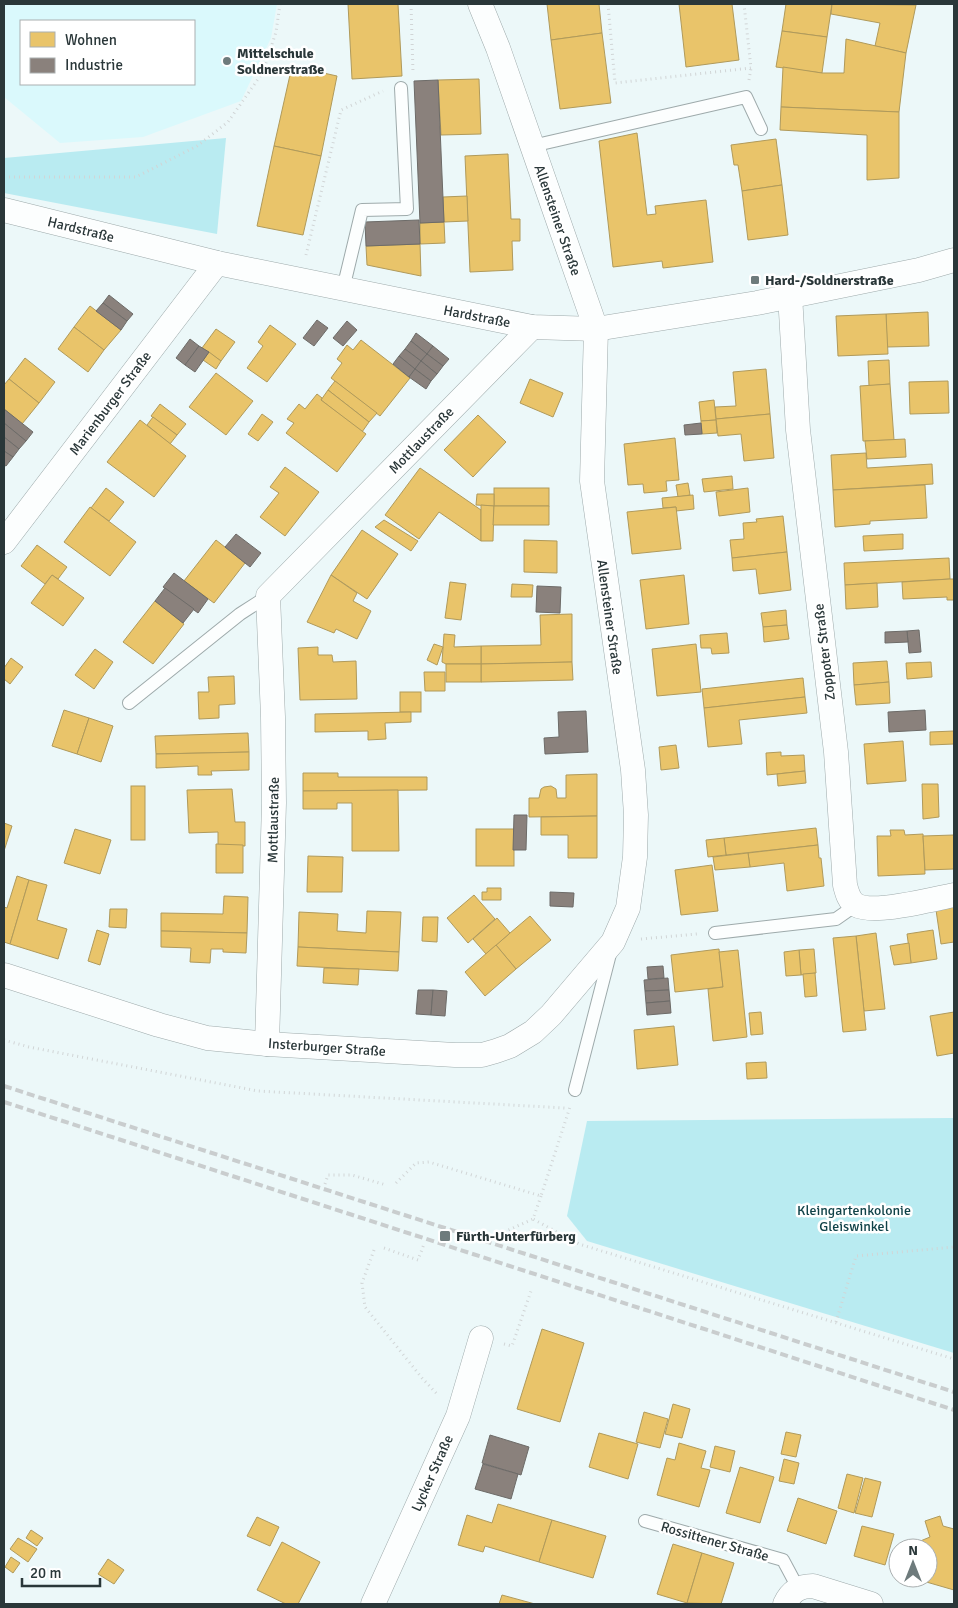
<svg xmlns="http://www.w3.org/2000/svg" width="958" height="1608" font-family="Signika,sans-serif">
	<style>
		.built { fill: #daf9fc; fill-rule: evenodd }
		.green { fill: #b9ebf1 }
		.homes { fill: #e9c46a; stroke: #b09a5b }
		.industry { fill: #8a817c; stroke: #6d6b68 }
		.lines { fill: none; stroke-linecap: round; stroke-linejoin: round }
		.lane-casing { stroke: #9eaaab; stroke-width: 14 }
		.street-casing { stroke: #9eaaab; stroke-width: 25 }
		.path { stroke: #d1d5d6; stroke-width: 3; stroke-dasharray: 1 4; stroke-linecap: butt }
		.lane { stroke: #fcfefe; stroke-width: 12 }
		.street { stroke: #fcfefe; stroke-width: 24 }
		.rail { stroke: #c9cdce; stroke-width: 4; stroke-dasharray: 8 4; stroke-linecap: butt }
		.poi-dot { fill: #6e7b7c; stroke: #fff; stroke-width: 2 }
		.labels { text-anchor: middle; stroke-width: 5; stroke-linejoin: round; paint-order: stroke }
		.poi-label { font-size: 14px; font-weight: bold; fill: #2a3739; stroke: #fff; text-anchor: start }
		.street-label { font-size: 14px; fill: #2a3739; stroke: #fff }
		.park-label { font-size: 14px; fill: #104248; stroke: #fff }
	</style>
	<rect width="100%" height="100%" fill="#ecf8f9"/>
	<path class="built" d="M 4,4 L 277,4 L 271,38 L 241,101 L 143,137 L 60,143 L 4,97 ZM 21,21 L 194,21 L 194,84 L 21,84 Z"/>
	<g class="green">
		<path d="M 226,138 L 217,234 L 4,193 L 4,158 Z"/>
		<path d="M 950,1118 L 954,1118 L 954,1353 L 587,1241 L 567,1216 L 587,1121 Z"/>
	</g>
	<g class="homes">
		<path d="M 348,4 L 398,4 L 402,76 L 352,79 Z"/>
		<path d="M 547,4 L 599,4 L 602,33 L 551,40 Z"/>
		<path d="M 679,4 L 732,4 L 739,60 L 686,67 Z"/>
		<path d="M 786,4 L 832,4 L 827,37 L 782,31 Z"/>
		<path d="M 832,4 L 916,5 L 906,53 L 875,46 L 880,23 L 831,14 Z"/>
		<path d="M 782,31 L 827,37 L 822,73 L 776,67 Z"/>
		<path d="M 602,33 L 611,103 L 560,109 L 551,40 Z"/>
		<path d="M 846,39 L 906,53 L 899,112 L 781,107 L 783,67 L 822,73 L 844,73 Z"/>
		<path d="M 292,66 L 337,76 L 321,156 L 274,146 Z"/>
		<path d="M 479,79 L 481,134 L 441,135 L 438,80 Z"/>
		<path d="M 781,107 L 899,112 L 899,178 L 867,180 L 867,135 L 780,130 Z"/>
		<path d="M 637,133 L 647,215 L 656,214 L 655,206 L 706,200 L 713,262 L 663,268 L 662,261 L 613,267 L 599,141 Z"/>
		<path d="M 776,139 L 782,185 L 742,191 L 738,165 L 734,165 L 731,145 Z"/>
		<path d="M 274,146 L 321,156 L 303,235 L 257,226 Z"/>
		<path d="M 508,154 L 511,219 L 520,219 L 520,241 L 512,241 L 513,270 L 470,272 L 465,156 Z"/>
		<path d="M 782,185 L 788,235 L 748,240 L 742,191 Z"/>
		<path d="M 467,196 L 468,221 L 444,222 L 443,197 Z"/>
		<path d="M 444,222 L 445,243 L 420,244 L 420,223 Z"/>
		<path d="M 420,244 L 421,276 L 367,265 L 366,246 Z"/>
		<path d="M 90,306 L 121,330 L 104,350 L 74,327 Z"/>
		<path d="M 928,312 L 929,346 L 887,347 L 886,314 Z"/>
		<path d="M 886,314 L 888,354 L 838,356 L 836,316 Z"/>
		<path d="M 270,325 L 296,344 L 267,382 L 247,368 L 263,346 L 258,342 Z"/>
		<path d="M 74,327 L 104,350 L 88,372 L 58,349 Z"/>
		<path d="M 216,329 L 235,342 L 221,361 L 202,348 Z"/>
		<path d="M 361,340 L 410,378 L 380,416 L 331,378 L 342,363 L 337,359 L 347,345 L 353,350 Z"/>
		<path d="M 209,352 L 221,361 L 216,369 L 203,360 Z"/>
		<path d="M 25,358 L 55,382 L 39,403 L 9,379 Z"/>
		<path d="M 889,360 L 890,384 L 869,386 L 868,361 Z"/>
		<path d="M 766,369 L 770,414 L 716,419 L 715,407 L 736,406 L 733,372 Z"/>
		<path d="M 216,373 L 253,401 L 226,435 L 189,407 Z"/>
		<path d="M 9,379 L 39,403 L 22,424 L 4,409 L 4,385 Z"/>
		<path d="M 530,379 L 563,393 L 553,417 L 520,403 Z"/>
		<path d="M 335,381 L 377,413 L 369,422 L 328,390 Z"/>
		<path d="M 948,381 L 949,413 L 910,414 L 909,382 Z"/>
		<path d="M 890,384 L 894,440 L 863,441 L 860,386 Z"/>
		<path d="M 328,390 L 369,422 L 362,432 L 321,400 Z"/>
		<path d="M 317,394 L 322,398 L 321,400 L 366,434 L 337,472 L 286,433 L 294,423 L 287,419 L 299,404 L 305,409 Z"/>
		<path d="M 714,400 L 716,420 L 701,421 L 699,402 Z"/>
		<path d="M 160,404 L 186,424 L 177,435 L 151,416 Z"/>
		<path d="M 262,414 L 273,422 L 258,441 L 248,434 Z"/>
		<path d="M 770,414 L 774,458 L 744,461 L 741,434 L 718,436 L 716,419 Z"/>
		<path d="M 478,415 L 506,442 L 473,477 L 444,450 Z"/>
		<path d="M 153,417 L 177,435 L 170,444 L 147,425 Z"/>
		<path d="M 140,420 L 186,456 L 154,497 L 107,462 Z"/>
		<path d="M 716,420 L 717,433 L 702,434 L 701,421 Z"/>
		<path d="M 675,438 L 679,480 L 666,481 L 667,491 L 644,493 L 643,484 L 628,485 L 624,444 Z"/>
		<path d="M 905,439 L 906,457 L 867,459 L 865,441 Z"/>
		<path d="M 866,453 L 867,468 L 932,464 L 933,484 L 833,490 L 831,455 Z"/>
		<path d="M 285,467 L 319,492 L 285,536 L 260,517 L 279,493 L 270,487 Z"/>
		<path d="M 420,468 L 481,510 L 481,541 L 439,512 L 419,539 L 385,515 Z"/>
		<path d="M 732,476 L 733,489 L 704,492 L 702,479 Z"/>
		<path d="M 688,483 L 690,495 L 678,497 L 676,485 Z"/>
		<path d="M 925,485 L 927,518 L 870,521 L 870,524 L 835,527 L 833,490 Z"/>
		<path d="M 106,488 L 124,502 L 109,521 L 91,508 Z"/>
		<rect x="494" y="488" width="55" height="18"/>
		<path d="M 748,488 L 750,512 L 719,516 L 716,492 Z"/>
		<path d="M 477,494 L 494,494 L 494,506 L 476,505 Z"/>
		<path d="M 693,495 L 694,509 L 676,511 L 676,507 L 663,508 L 662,498 Z"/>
		<path d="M 481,505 L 494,506 L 493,541 L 481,541 Z"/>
		<path d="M 494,506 L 549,506 L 549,525 L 493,525 Z"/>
		<path d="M 90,507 L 136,542 L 110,576 L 64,542 Z"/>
		<path d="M 676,507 L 681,549 L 632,554 L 627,512 Z"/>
		<path d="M 783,516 L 787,552 L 732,558 L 730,540 L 744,539 L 743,523 L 757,522 L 756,519 Z"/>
		<path d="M 384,520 L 418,541 L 411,551 L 375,527 Z"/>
		<path d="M 362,530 L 398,554 L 367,599 L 331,575 Z"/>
		<path d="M 903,534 L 903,549 L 864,551 L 863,536 Z"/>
		<path d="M 216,540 L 245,563 L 214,603 L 184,581 Z"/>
		<path d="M 524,540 L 557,541 L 557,573 L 524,572 Z"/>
		<path d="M 37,545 L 67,567 L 58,579 L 52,575 L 45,584 L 21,566 Z"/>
		<path d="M 787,552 L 791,590 L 759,594 L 756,569 L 733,571 L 732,558 Z"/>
		<path d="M 949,558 L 950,579 L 845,585 L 844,563 Z"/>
		<path d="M 52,575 L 84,598 L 63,626 L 31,603 Z"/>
		<path d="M 331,575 L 357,593 L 353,601 L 371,611 L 357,639 L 336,629 L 334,633 L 307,622 Z"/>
		<path d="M 684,575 L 689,624 L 646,629 L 640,580 Z"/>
		<path d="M 950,579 L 954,579 L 954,600 L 947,600 L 947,597 L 903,599 L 902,582 Z"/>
		<path d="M 450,582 L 466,584 L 461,620 L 445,618 Z"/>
		<path d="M 877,583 L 878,607 L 846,609 L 845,585 Z"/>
		<path d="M 512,584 L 533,585 L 532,597 L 511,597 Z"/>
		<path d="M 155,601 L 184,624 L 153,664 L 123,642 Z"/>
		<path d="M 786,610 L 787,625 L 763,627 L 761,613 Z"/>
		<path d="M 572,614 L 572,662 L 481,664 L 481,646 L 541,645 L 540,615 Z"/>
		<path d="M 787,625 L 789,639 L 764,642 L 763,627 Z"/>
		<path d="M 727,633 L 729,653 L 712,654 L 711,648 L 701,648 L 700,635 Z"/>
		<path d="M 444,634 L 455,635 L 454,647 L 481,646 L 481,664 L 446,664 L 442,662 Z"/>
		<path d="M 434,644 L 443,647 L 437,665 L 427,660 Z"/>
		<path d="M 696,644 L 701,692 L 657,696 L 652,649 Z"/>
		<path d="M 318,647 L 318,655 L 332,655 L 333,662 L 356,661 L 357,699 L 300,700 L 298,648 Z"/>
		<path d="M 95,649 L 113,662 L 94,689 L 75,675 Z"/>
		<path d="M 11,658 L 23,667 L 10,684 L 4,679 L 4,668 Z"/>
		<path d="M 887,661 L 889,682 L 854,685 L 853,663 Z"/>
		<path d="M 572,662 L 573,680 L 481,682 L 481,664 Z"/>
		<path d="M 931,662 L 932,677 L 907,679 L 906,663 Z"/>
		<rect x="446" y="664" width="35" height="18"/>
		<path d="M 424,672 L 445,672 L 445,691 L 425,691 Z"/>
		<path d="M 234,676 L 235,704 L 219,705 L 219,718 L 199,719 L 198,692 L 209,692 L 208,677 Z"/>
		<path d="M 803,678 L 805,697 L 704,708 L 702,689 Z"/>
		<path d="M 889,682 L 890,703 L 856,705 L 854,685 Z"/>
		<rect x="400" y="692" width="21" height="20"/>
		<path d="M 805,697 L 807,713 L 739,720 L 742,744 L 708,747 L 704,708 Z"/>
		<path d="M 64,710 L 89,718 L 77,754 L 52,746 Z"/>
		<path d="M 411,712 L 411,722 L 385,723 L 386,739 L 368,740 L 368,731 L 315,732 L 315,714 Z"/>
		<path d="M 89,718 L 113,726 L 101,762 L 77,754 Z"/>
		<path d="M 954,731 L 954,744 L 930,745 L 930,732 Z"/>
		<path d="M 248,733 L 249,752 L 156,754 L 155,736 Z"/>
		<path d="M 903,741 L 906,781 L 867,784 L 864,744 Z"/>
		<path d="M 676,745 L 679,768 L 661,770 L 659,747 Z"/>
		<path d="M 249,752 L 249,770 L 211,771 L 212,775 L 198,775 L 198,766 L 156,768 L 156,754 Z"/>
		<path d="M 781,752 L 781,756 L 804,755 L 805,771 L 767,775 L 766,753 Z"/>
		<path d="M 805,771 L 806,783 L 778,786 L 777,774 Z"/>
		<path d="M 303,773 L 338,773 L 338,777 L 427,777 L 427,790 L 303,791 Z"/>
		<path d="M 597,774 L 597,816 L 529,817 L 529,798 L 539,798 L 541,789 L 544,787 L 551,786 L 556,789 L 557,798 L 566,798 L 566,775 Z"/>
		<path d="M 922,784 L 938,784 L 939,817 L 923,819 Z"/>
		<rect x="131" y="786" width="14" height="54"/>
		<path d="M 232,789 L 235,822 L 245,822 L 245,846 L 218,845 L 218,832 L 189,833 L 187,790 Z"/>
		<path d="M 398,790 L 399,851 L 352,851 L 352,803 L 337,803 L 337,809 L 303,809 L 303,791 Z"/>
		<path d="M 597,816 L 597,858 L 568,858 L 568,835 L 541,835 L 541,817 Z"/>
		<path d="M 4,823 L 12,826 L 4,851 Z"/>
		<path d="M 816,828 L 818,845 L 726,855 L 724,838 Z"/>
		<path d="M 75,829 L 111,840 L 100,874 L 64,863 Z"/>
		<rect x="476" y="829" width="38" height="37"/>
		<path d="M 890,830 L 904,830 L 905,835 L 923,834 L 925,874 L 878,876 L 877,836 L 891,836 Z"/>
		<path d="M 954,835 L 954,869 L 925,870 L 923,836 Z"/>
		<path d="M 724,838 L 726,855 L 708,857 L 706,840 Z"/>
		<path d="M 216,844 L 243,845 L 243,873 L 216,873 Z"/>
		<path d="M 818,845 L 819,858 L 821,858 L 824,886 L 787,891 L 784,863 L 750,867 L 748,853 Z"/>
		<path d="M 748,853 L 750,867 L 715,870 L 713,857 Z"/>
		<path d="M 308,856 L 343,857 L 342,892 L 307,892 Z"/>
		<path d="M 712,865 L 718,911 L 681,915 L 675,870 Z"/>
		<path d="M 17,876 L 29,880 L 10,944 L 4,942 L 4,907 L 7,908 Z"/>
		<path d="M 29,880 L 47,885 L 37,920 L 67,929 L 58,959 L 10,944 Z"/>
		<path d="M 487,888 L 501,888 L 501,900 L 482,900 L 482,892 L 487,892 Z"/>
		<path d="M 474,895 L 495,919 L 468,943 L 447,918 Z"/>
		<path d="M 224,896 L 248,897 L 247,933 L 161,931 L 161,913 L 223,914 Z"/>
		<path d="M 954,907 L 954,942 L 941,944 L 936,910 Z"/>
		<path d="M 110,909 L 127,909 L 126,928 L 109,927 Z"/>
		<path d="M 367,911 L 401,912 L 399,952 L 298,947 L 299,912 L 338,914 L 337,931 L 366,933 Z"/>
		<path d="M 530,916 L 551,940 L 516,969 L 496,945 Z"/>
		<path d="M 423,917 L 438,917 L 437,942 L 422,941 Z"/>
		<path d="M 497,918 L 510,933 L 486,954 L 473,939 Z"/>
		<path d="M 97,930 L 109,934 L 100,965 L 88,961 Z"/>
		<path d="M 933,930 L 937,959 L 911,963 L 907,934 Z"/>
		<path d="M 161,931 L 247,933 L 246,953 L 223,952 L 223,949 L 211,949 L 210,963 L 190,962 L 191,948 L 161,947 Z"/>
		<path d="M 876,933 L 885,1009 L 864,1011 L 856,936 Z"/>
		<path d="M 856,936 L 866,1030 L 843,1032 L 833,938 Z"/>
		<path d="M 909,943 L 911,963 L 894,965 L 890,946 Z"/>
		<path d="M 496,945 L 516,969 L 485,996 L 465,972 Z"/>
		<path d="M 298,947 L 399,952 L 398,971 L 297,966 Z"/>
		<path d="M 719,949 L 723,987 L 675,992 L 671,955 Z"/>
		<path d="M 814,949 L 816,973 L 801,975 L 799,950 Z"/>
		<path d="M 738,950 L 747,1037 L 713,1041 L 708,989 L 723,987 L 719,952 Z"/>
		<path d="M 799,950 L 801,975 L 786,976 L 784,952 Z"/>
		<path d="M 324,968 L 359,969 L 358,985 L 323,983 Z"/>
		<path d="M 815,973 L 817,996 L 805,997 L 803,974 Z"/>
		<path d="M 761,1012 L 763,1034 L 751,1035 L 749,1013 Z"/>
		<path d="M 954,1012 L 954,1053 L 937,1056 L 930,1016 Z"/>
		<path d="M 674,1026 L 678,1065 L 637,1069 L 634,1030 Z"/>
		<path d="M 766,1062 L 767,1078 L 747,1079 L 746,1063 Z"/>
		<path d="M 542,1329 L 584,1343 L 560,1422 L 517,1409 Z"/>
		<path d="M 673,1404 L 690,1409 L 682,1438 L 665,1434 Z"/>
		<path d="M 644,1412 L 668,1419 L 660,1448 L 636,1442 Z"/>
		<path d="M 786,1432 L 801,1435 L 796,1457 L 781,1454 Z"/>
		<path d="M 599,1433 L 638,1444 L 628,1479 L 589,1467 Z"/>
		<path d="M 679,1443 L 706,1451 L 701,1468 L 710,1470 L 699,1507 L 657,1495 L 667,1458 L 675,1460 Z"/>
		<path d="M 715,1446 L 735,1451 L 730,1472 L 710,1467 Z"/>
		<path d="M 784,1459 L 799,1463 L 794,1484 L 779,1481 Z"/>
		<path d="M 740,1467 L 774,1477 L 760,1523 L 726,1513 Z"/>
		<path d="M 847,1474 L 863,1478 L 854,1513 L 838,1508 Z"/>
		<path d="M 865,1478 L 881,1482 L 872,1517 L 855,1513 Z"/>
		<path d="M 798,1498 L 837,1511 L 826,1544 L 787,1531 Z"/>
		<path d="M 498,1504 L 552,1520 L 539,1562 L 485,1546 L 483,1552 L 458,1545 L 467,1515 L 492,1523 Z"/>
		<path d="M 940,1516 L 943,1526 L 954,1529 L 954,1590 L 916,1579 L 928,1578 L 928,1548 L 920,1548 L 918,1542 L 930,1537 L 925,1521 Z"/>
		<path d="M 257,1517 L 279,1527 L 270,1546 L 247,1536 Z"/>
		<path d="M 552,1520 L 606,1536 L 593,1578 L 539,1562 Z"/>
		<path d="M 862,1526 L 894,1534 L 885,1565 L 854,1556 Z"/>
		<path d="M 31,1530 L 43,1538 L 37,1546 L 26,1538 Z"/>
		<path d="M 18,1538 L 37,1549 L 28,1562 L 10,1549 Z"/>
		<path d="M 282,1542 L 320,1562 L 298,1604 L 286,1604 L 257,1590 Z"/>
		<path d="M 673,1544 L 702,1553 L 687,1603 L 657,1594 Z"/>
		<path d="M 702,1553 L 734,1563 L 721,1604 L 687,1603 Z"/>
		<path d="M 11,1557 L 20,1563 L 13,1573 L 5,1567 Z"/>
		<path d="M 108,1559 L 124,1570 L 114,1584 L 98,1574 Z"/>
		<path d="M 502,1595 L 535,1604 L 499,1604 Z"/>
	</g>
	<g class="industry">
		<path d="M 438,80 L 444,222 L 420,223 L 414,81 Z"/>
		<path d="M 419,220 L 420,244 L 366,246 L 365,222 Z"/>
		<path d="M 109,295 L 133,314 L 127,321 L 103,303 Z"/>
		<path d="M 103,303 L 127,321 L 121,330 L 96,311 Z"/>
		<path d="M 317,320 L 328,328 L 314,346 L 303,338 Z"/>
		<path d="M 347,321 L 357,330 L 343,346 L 333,338 Z"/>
		<path d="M 416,333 L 433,346 L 427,354 L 411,341 Z"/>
		<path d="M 190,339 L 199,346 L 185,365 L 176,358 Z"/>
		<path d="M 411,341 L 427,354 L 421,361 L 405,349 Z"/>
		<path d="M 199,346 L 209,352 L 195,372 L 185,365 Z"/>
		<path d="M 433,346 L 449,359 L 443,366 L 427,354 Z"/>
		<path d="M 405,349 L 421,361 L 415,369 L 399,356 Z"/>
		<path d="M 427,354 L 443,366 L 437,374 L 421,361 Z"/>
		<path d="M 399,356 L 415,369 L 409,377 L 393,364 Z"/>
		<path d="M 421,361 L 437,374 L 431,381 L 415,369 Z"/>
		<path d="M 415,369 L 431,381 L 426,389 L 409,377 Z"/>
		<path d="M 4,409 L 33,432 L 26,441 L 4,423 Z"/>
		<path d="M 4,423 L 26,441 L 19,449 L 4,437 Z"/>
		<path d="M 701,423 L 702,434 L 685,435 L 684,425 Z"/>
		<path d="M 4,437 L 19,449 L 13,457 L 4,451 Z"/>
		<path d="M 4,451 L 13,457 L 6,466 L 4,465 Z"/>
		<path d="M 236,534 L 261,553 L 250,567 L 225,547 Z"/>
		<path d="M 174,573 L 208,599 L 198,613 L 163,587 Z"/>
		<path d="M 537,586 L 561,587 L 560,613 L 536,612 Z"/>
		<path d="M 165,588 L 194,609 L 183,623 L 155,601 Z"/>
		<path d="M 919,630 L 921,652 L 909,653 L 907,631 Z"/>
		<path d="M 907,631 L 908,642 L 885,643 L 885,632 Z"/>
		<path d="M 925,710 L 926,730 L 889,732 L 888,712 Z"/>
		<path d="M 586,711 L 588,752 L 545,754 L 544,738 L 559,737 L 558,712 Z"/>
		<path d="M 514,815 L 527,815 L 526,850 L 513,850 Z"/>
		<path d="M 550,892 L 574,893 L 573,907 L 550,906 Z"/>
		<path d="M 663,966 L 664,978 L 648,979 L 647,967 Z"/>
		<path d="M 668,978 L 669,990 L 645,991 L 644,980 Z"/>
		<path d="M 418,990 L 433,990 L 431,1015 L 416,1014 Z"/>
		<path d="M 433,990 L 447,991 L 445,1016 L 431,1015 Z"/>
		<path d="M 669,990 L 670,1001 L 646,1003 L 645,991 Z"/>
		<path d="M 670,1001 L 671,1013 L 647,1015 L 646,1003 Z"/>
		<path d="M 490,1435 L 529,1447 L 521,1475 L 482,1463 Z"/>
		<path d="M 483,1464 L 518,1474 L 511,1499 L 475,1489 Z"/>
	</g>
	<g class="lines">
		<defs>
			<g id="lane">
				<path d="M 532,146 L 746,97 L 761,129"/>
				<path d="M 343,289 L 362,210 L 407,209 L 401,88"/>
				<path d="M 129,703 L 240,614 L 268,596"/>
				<path d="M 715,933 L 836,919 L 856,905"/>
				<path d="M 575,1090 L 610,954"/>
				<path d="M 645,1521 L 783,1560 L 798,1588"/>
			</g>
			<g id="street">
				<path d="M 4,210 L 217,263 L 532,327 L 596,329 L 757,303 L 919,270 L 954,260"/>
				<path d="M 790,295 L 798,430 L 836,752 L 845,885 C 847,893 849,901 856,905 C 874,915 933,899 954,895"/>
				<path d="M 4,542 L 217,263"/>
				<path d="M 4,975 L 159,1025 L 207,1038 L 267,1044 L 455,1055 L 482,1055 L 496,1051 L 510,1046 L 533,1032 L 551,1015 L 613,942 L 628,908 L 635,857 L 636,815 L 633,770 L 592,481 L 596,329 L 498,48 L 480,4"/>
				<path d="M 267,1044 L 274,803 L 273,717 L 268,596 L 532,327"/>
				<path d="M 373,1604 L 458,1416 L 481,1338"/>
				<path d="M 785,1604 C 791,1591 799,1586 813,1586 L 871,1604"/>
			</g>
		</defs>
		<use href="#lane" class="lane-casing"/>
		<use href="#street" class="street-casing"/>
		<g class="path">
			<path d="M 411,4 L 413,73"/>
			<path d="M 608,4 L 615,83 L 751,68 L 744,4"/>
			<path d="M 749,80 L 751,68"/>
			<path d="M 4,177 L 136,177 L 197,146 L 228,122 L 263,72 L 276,32 L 280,4"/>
			<path d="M 306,255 L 341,110 L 383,91"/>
			<path d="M 641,939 L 697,934"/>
			<path d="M 4,1040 L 29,1047 L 258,1091 L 565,1108"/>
			<path d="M 396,1183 L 416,1163 L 429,1162 L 541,1196 L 570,1107"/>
			<path d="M 325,1184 L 328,1175 L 352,1175 L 386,1185"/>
			<path d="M 541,1196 L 533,1219 L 579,1244 L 954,1359"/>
			<path d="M 504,1232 L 533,1219"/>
			<path d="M 384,1248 L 418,1260 L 424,1244"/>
			<path d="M 374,1250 L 362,1283 L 365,1307 L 422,1378 L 438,1395"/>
			<path d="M 836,1322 L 856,1256 L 954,1247"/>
			<path d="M 504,1344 L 512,1346 L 531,1291"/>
		</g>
		<use href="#lane" class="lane"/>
		<use href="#street" class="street"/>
		<g class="rail">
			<path d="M 4,1086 L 954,1392"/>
			<path d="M 4,1102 L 954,1410"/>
		</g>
	</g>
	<g class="poi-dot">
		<circle cx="227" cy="61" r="5"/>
		<rect x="750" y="275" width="10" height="10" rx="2.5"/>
		<rect x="439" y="1230" width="12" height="12" rx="2.5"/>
	</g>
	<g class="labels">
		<g class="poi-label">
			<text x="237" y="58">Mittelschule<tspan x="237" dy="16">Soldnerstraße</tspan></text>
			<text x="765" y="285">Hard-/Soldnerstraße</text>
			<text x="456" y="1241">Fürth-Unterfürberg</text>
		</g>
		<g class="street-label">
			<text transform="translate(558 220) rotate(71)" y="5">Allensteiner Straße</text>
			<text transform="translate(81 229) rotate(14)" y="5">Hardstraße</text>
			<text transform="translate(477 316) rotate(11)" y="5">Hardstraße</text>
			<text transform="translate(110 403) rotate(-53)" y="5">Marienburger Straße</text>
			<text transform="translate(421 440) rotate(-46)" y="5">Mottlaustraße</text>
			<text transform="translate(610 617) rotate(82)" y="5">Allensteiner Straße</text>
			<text transform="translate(824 652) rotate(-97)" y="5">Zoppoter Straße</text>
			<text transform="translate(273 820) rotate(-89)" y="5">Mottlaustraße</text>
			<text transform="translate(327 1047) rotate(4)" y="5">Insterburger Straße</text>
			<text transform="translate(432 1473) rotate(-66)" y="5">Lycker Straße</text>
			<text transform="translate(715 1541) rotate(16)" y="5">Rossittener Straße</text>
		</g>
		<g class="park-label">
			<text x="854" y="1215">Kleingartenkolonie<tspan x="854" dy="16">Gleiswinkel</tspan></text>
		</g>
	</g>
	<rect width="958" height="1608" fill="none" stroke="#2a3739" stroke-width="10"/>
	<rect x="20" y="20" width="175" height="65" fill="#ffffff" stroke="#aaafb0"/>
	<rect x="30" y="32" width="25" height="15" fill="#e9c46a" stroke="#aaafb0"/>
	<text x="65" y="45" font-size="15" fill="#2a3739">Wohnen</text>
	<rect x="30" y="58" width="25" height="15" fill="#8a817c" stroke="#aaafb0"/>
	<text x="65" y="70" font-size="15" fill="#2a3739">Industrie</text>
	<g transform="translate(913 1563)"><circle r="24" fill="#ffffff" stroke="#aaafb0"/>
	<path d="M0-4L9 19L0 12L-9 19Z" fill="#6e7b7c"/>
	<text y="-8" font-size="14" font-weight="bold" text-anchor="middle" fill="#2a3739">N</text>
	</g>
	<path d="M22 1578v8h78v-8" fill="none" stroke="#2a3739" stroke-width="2.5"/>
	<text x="30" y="1578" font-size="15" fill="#2a3739" stroke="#ffffff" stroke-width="4" paint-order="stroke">20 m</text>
</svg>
